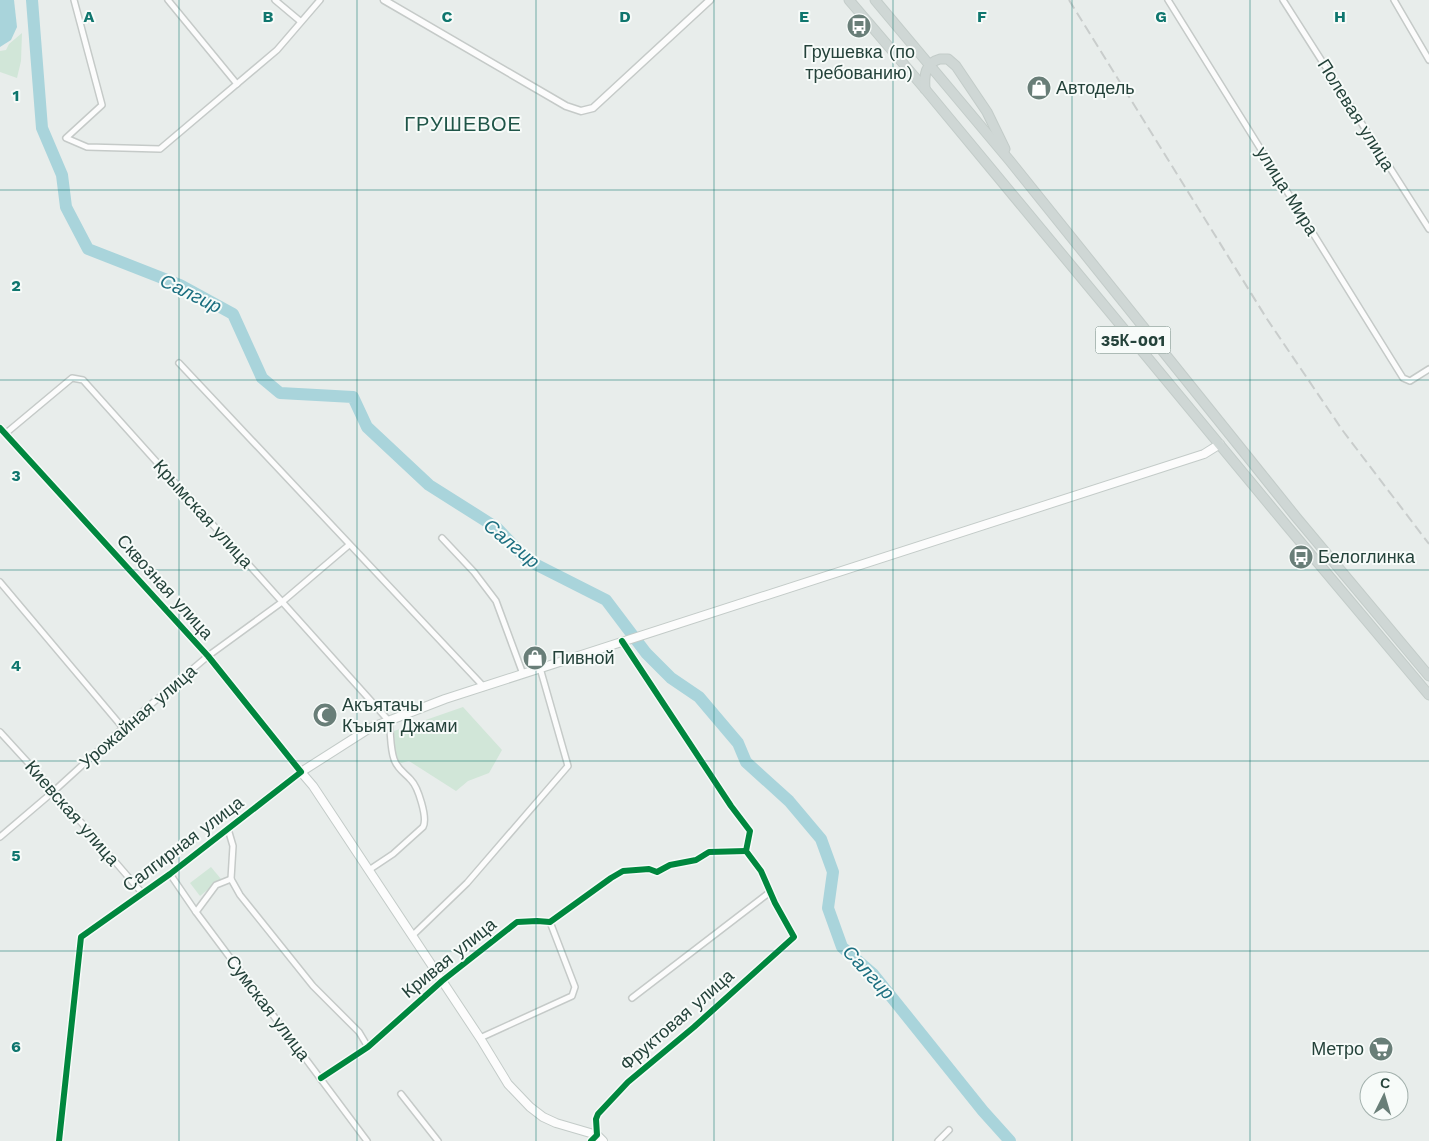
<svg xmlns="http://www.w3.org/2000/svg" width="1429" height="1141" font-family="'Work Sans',sans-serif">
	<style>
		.green { fill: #d1e6d8 }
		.water { fill: #a9d4db }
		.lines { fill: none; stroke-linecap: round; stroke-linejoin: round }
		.river { stroke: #a9d4db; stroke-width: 12 }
		.minor-casing { stroke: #c5cac8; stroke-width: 8 }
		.tertiary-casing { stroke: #c5cac8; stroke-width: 9 }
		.secondary-casing { stroke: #c3cbc8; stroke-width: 10 }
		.primary-casing { stroke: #c3ccc9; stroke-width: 11 }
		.minor { stroke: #fcfcfc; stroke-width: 5 }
		.tertiary { stroke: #fcfcfc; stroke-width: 6 }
		.secondary { stroke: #fcfcfc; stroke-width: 8 }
		.primary { stroke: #cfd7d5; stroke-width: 9 }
		.rail { stroke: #c9cdcc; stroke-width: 2; stroke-dasharray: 10 5; stroke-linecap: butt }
		.cycleway-casing { stroke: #f7fbf9; stroke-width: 9 }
		.cycleway { stroke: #00873e; stroke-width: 6 }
		.grid { fill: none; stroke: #0f766e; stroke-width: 1; stroke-opacity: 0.55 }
		.labels { text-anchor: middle; stroke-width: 4; stroke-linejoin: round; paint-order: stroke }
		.shield { fill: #f7fbf9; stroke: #637a73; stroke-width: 1 }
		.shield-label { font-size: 16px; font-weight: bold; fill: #24423a }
		.poi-label { font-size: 18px; fill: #24423a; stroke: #f7fbf9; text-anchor: start }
		.street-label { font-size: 18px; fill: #24423a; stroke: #f7fbf9 }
		.water-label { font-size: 19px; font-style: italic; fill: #1c6f80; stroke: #f7fbf9 }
		.quarter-label { font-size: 20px; letter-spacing: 1px; fill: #1f5548; stroke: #f7fbf9 }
		.grid-label { font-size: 16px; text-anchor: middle; font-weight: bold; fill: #0f766e; stroke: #f7fbf9; stroke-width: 4; stroke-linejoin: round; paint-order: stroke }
	</style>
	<rect width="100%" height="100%" fill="#e8edeb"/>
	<g class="green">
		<path d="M 22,33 L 21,61 L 17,78 L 0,72 L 0,51 L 6,50 L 9,44 Z"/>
		<path d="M 463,707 L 502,750 L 489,773 L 468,781 L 456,791 L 409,761 L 401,763 L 395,758 L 394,731 Z"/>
		<path d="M 211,867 L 221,879 L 200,896 L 190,883 Z"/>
	</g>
	<path class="water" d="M 0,0 L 14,0 L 17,27 L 11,40 L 0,47 Z"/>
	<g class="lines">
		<path class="river" d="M 32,0 L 42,128 L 62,175 L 66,207 L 88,249 L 180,285 L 233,314 L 262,378 L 280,393 L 353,397 L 367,427 L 429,485 L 497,528 L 527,560 L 606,600 L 646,653 L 671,678 L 699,697 L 738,743 L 746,762 L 789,801 L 821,839 L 833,872 L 828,908 L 842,947 L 873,974 L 983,1111 L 1010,1141"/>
		<defs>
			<g id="minor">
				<path d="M 74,0 L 102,105 L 66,138 L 87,147 L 160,149 L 277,50 L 320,0"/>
				<path d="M 168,0 L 237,84"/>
				<path d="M 275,0 L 300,21"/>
				<path d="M 1168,0 L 1403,378 L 1410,381 L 1429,369"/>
				<path d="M 1283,0 L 1429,229"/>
				<path d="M 1394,0 L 1429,60"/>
				<path d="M 179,363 L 484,687"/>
				<path d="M 0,428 L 208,656 L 301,772 L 170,874 L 81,937 L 59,1141"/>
				<path d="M 5,434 L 72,378 L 83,380 L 389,721 C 391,733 390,748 394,759 C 397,769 405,773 411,780 C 418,787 428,818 423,827 L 393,854 L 369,870"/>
				<path d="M 442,538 L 474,572 L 496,601 L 523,674"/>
				<path d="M 0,582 L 123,728"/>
				<path d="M 0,732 L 54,791 L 143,894"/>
				<path d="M 228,829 L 233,846 L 231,879 L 240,895 L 313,986 L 359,1032 L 368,1047"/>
				<path d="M 0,837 L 54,791 L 123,728 L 208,656 L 282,602 L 349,545"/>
				<path d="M 170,874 L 196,912 L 367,1141"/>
				<path d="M 196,912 L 216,885 L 231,879"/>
				<path d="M 412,936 L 467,883 L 568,766 L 540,668"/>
				<path d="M 632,998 L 770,892"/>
				<path d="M 480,1038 L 572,996 L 575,987 L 550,922"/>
				<path d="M 321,1078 L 368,1047 L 442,981 L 517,922 L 537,921 L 550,922 L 611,878 L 623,871 L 649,869 L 657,872 L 670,865 L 696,860 L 709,852 L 746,851"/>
				<path d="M 401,1094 L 438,1141"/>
				<path d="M 591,1141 L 597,1135 L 596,1119 L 598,1114 L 628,1082 L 694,1027 L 794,937 L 775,903 L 761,871 L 746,851 L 750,831 L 731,806 L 622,641"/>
				<path d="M 938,1141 L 949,1130"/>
			</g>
			<path id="tertiary" d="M 384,0 L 566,106 L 581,111 L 593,108 L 710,0"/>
			<path id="secondary" d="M 603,1141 L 597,1135 L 556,1123 L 543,1117 L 530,1107 L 508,1084 L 480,1038 L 313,786 L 301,772 L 370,728 L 445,699 L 1204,454 L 1220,444"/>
			<g id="primary">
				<path d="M 849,0 L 925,89 L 1287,526 L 1429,695"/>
				<path d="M 875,0 L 1010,161 L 1296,517 L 1429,676"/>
				<path d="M 925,89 C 924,75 925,63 940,59 L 948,59 L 956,66 L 987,112 L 1005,149"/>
			</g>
		</defs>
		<use href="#minor" class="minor-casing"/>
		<use href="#tertiary" class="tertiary-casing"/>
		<use href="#secondary" class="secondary-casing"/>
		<use href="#primary" class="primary-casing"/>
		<use href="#minor" class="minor"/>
		<use href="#tertiary" class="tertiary"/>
		<use href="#secondary" class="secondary"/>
		<use href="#primary" class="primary"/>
		<path class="rail" d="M 1069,0 L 1267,319 L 1343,431 L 1429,544"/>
		<defs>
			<g id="cycleway">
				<path d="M 0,428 L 208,656 L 301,772 L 170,874 L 81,937 L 59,1141"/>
				<path d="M 321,1078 L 368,1047 L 442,981 L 517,922 L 537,921 L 550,922 L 611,878 L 623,871 L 649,869 L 657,872 L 670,865 L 696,860 L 709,852 L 746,851"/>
				<path d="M 591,1141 L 597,1135 L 596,1119 L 598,1114 L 628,1082 L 694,1027 L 794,937 L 775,903 L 761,871 L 746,851 L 750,831 L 731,806 L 622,641"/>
			</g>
		</defs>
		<use href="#cycleway" class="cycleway-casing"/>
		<use href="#cycleway" class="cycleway"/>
	</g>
	<path class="grid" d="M 179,0 L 179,1141M 357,0 L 357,1141M 536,0 L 536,1141M 714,0 L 714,1141M 893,0 L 893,1141M 1072,0 L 1072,1141M 1250,0 L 1250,1141M 0,190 L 1429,190M 0,380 L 1429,380M 0,570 L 1429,570M 0,761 L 1429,761M 0,951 L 1429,951"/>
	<defs>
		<symbol id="bus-disc" viewBox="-11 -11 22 22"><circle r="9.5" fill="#697e78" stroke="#f7fbf9"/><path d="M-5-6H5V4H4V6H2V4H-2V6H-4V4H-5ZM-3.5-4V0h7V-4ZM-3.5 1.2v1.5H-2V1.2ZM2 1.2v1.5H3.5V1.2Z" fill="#fff"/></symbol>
		<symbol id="shop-disc" viewBox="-11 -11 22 22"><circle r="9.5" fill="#697e78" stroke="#f7fbf9"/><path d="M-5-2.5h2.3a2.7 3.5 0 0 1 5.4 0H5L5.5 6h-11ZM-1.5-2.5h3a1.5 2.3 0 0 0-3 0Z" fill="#fff"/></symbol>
		<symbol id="mosque-disc" viewBox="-11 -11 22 22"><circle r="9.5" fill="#697e78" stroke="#f7fbf9"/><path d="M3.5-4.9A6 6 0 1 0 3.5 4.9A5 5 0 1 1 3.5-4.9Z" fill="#fff"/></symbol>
		<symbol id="supermarket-disc" viewBox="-11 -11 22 22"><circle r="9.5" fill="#697e78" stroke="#f7fbf9"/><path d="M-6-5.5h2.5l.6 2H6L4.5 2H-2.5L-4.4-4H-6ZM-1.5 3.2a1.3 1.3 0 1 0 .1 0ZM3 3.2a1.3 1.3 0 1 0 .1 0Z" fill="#fff"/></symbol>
	</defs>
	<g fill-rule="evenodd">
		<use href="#bus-disc" x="845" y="12" width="28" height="28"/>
		<use href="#shop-disc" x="1025" y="74" width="28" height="28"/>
		<use href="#bus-disc" x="1287" y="543" width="28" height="28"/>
		<use href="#shop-disc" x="521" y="644" width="28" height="28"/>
		<use href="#mosque-disc" x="311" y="701" width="28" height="28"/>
		<use href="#supermarket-disc" x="1367" y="1035" width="28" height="28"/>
	</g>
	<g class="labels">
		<rect class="shield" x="1095.5" y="326.5" width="75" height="27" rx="4"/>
		<g class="shield-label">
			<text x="1133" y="346">35К-001</text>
		</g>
		<g class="poi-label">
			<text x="859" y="58" text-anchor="middle">Грушевка (по<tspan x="859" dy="21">требованию)</tspan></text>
			<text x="1056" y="94">Автодель</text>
			<text x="1318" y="563">Белоглинка</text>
			<text x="552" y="664">Пивной</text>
			<text x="342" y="711">Акъятачы<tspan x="342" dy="21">Къыят Джами</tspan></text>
			<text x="1364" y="1055" text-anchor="end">Метро</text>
		</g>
		<g class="street-label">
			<text transform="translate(1356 115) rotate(58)" y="6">Полевая улица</text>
			<text transform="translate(1287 191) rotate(58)" y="6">улица Мира</text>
			<text transform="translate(203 514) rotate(48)" y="6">Крымская улица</text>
			<text transform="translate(165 587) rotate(48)" y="6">Сквозная улица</text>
			<text transform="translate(138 717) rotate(-41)" y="6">Урожайная улица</text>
			<text transform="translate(72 813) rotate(49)" y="6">Киевская улица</text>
			<text transform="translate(183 844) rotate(-37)" y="6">Салгирная улица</text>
			<text transform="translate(449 958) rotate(-39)" y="6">Кривая улица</text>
			<text transform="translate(268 1008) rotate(53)" y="6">Сумская улица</text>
			<text transform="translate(677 1020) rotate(-41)" y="6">Фруктовая улица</text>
		</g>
		<g class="water-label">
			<text transform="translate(191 293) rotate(26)" y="7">Салгир</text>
			<text transform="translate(512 543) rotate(39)" y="7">Салгир</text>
			<text transform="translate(869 972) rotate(47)" y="7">Салгир</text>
		</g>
		<g class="quarter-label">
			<text x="463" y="131">ГРУШЕВОЕ</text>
		</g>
	</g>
	<g class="grid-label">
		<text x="89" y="22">A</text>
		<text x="268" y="22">B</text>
		<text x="447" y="22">C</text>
		<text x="625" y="22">D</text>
		<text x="804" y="22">E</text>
		<text x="982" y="22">F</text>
		<text x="1161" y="22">G</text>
		<text x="1340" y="22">H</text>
		<text x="16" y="101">1</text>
		<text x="16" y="291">2</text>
		<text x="16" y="481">3</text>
		<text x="16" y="671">4</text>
		<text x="16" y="861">5</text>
		<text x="16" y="1052">6</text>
	</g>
	<g transform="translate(1384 1096) rotate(5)"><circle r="24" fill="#f7fbf9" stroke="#a3b1ad"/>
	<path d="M0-4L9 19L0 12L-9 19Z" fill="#697e78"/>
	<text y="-8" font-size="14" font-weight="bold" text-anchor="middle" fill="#24423a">С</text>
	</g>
</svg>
